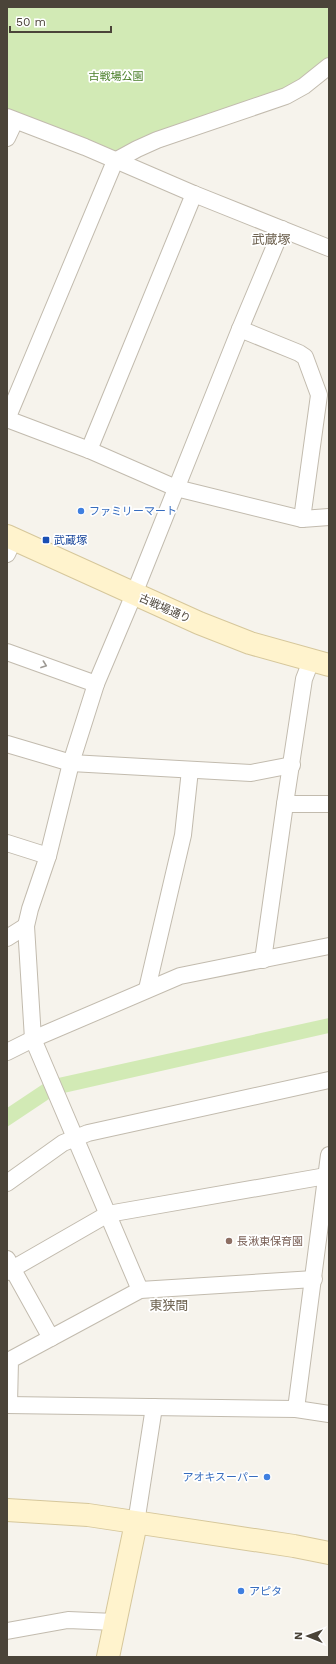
<svg xmlns="http://www.w3.org/2000/svg" width="336" height="1664" font-family="'Work Sans','Noto Sans JP',sans-serif">
	<style>
		.green { fill: #d2eab5 }
		.lines { fill: none; stroke-linecap: round; stroke-linejoin: round }
		.street-casing { stroke: #c2bbae; stroke-width: 18 }
		.secondary-casing { stroke: #d6c79b; stroke-width: 24 }
		.street { stroke: #fff; stroke-width: 16 }
		.secondary { stroke: #fff3cd; stroke-width: 22 }
		.oneway { stroke: #9c9892 }
		.shop-dot { fill: #3f7fe0; stroke: #fff; stroke-width: 1.5 }
		.transit-dot { fill: #1a4fb4; stroke: #fff; stroke-width: 1.5 }
		.education-dot { fill: #8d6e63; stroke: #fff; stroke-width: 1.5 }
		.labels { text-anchor: middle; stroke-width: 3.5; stroke-linejoin: round; paint-order: stroke }
		.park-label { font-size: 11px; fill: #4a7f2a; stroke: #fff }
		.shop-label { font-size: 11px; fill: #366cbe; stroke: #fff; text-anchor: start }
		.transit-label { font-size: 11px; fill: #164399; stroke: #fff; text-anchor: start }
		.street-label { font-size: 11px; fill: #4b4439; stroke: #fff }
		.education-label { font-size: 11px; fill: #785e54; stroke: #fff; text-anchor: start }
		.quarter-label { font-size: 13px; fill: #6e6250; stroke: #fff }
	</style>
	<rect width="100%" height="100%" fill="#f6f3ec"/>
	<g class="green">
		<path d="M 7,7 L 329,7 L 329,57 L 299,81 L 284,89 L 118,152 L 19,113 L 15,114 L 7,110 Z"/>
		<path d="M 329,1018 L 329,1033 L 55,1095 L 7,1127 L 7,1108 L 49,1080 Z"/>
	</g>
	<g class="lines">
		<defs>
			<g id="street">
				<path d="M 329,66 L 304,86 L 286,96 L 157,140 L 137,149 L 115,161 L 7,419 L 89,450 L 176,488 L 302,519 L 329,517"/>
				<path d="M 7,117 L 85,147 L 194,194 L 329,248"/>
				<path d="M 7,138 L 15,121"/>
				<path d="M 240,329 L 299,353 L 305,357 L 319,395 L 302,519"/>
				<path d="M 89,450 L 194,194"/>
				<path d="M 7,554 L 14,539"/>
				<path d="M 7,652 L 96,684"/>
				<path d="M 7,744 L 71,763 L 251,773 L 292,765"/>
				<path d="M 285,804 L 329,804"/>
				<path d="M 7,843 L 48,856"/>
				<path d="M 7,938 L 26,926"/>
				<path d="M 263,960 L 285,804 L 304,679 L 311,661"/>
				<path d="M 147,989 L 183,835 L 190,770"/>
				<path d="M 7,1052 L 33,1039 L 180,976 L 329,946"/>
				<path d="M 7,1183 L 63,1143 L 88,1133 L 329,1080"/>
				<path d="M 7,1259 L 51,1338"/>
				<path d="M 7,1272 L 108,1214 L 326,1176"/>
				<path d="M 140,1290 L 33,1039 L 26,926 L 30,909 L 48,856 L 71,763 L 96,684 L 134,594 L 240,329 L 282,229"/>
				<path d="M 7,1405 L 296,1409 L 329,1414"/>
				<path d="M 9,1405 L 10,1360 L 140,1290 L 314,1279"/>
				<path d="M 296,1409 L 329,1155"/>
				<path d="M 136,1523 L 154,1407"/>
				<path d="M 7,1631 L 68,1620 L 115,1622"/>
			</g>
			<g id="secondary">
				<path d="M 7,536 L 199,623 L 250,643 L 329,665"/>
				<path d="M 7,1510 L 88,1515 L 294,1546 L 329,1553"/>
				<path d="M 108,1657 L 136,1523"/>
			</g>
		</defs>
		<use href="#street" class="street-casing"/>
		<use href="#secondary" class="secondary-casing"/>
		<use href="#street" class="street"/>
		<use href="#secondary" class="secondary"/>
	</g>
	<defs><path id="oneway-chevron" d="M-2-3.5L2.5 0L-2 3.5" fill="none" stroke-width="1.6" stroke-linecap="round" stroke-linejoin="round"/></defs>
	<use class="oneway" href="#oneway-chevron" transform="translate(44 665) rotate(20)"/>
	<g class="shop-dot">
		<circle cx="81" cy="511" r="4"/>
		<circle cx="267" cy="1477" r="4"/>
		<circle cx="241" cy="1591" r="4"/>
	</g>
	<rect class="transit-dot" x="42" y="536" width="8" height="8" rx="2"/>
	<circle class="education-dot" cx="229" cy="1241" r="4"/>
	<g class="labels">
		<g class="park-label">
			<text x="116" y="80">古戦場公園</text>
		</g>
		<g class="shop-label">
			<text x="89" y="515">ファミリーマート</text>
			<text x="259" y="1481" text-anchor="end">アオキスーパー</text>
			<text x="249" y="1595">アピタ</text>
		</g>
		<g class="transit-label">
			<text x="54" y="544">武蔵塚</text>
		</g>
		<g class="street-label">
			<text transform="translate(165 608) rotate(24)" y="4">古戦場通り</text>
		</g>
		<g class="education-label">
			<text x="237" y="1245">長湫東保育園</text>
		</g>
		<g class="quarter-label">
			<text x="271" y="244">武蔵塚</text>
			<text x="169" y="1310">東狭間</text>
		</g>
	</g>
	<rect width="336" height="1664" fill="none" stroke="#4b4439" stroke-width="16"/>
	<g transform="translate(308 1636) rotate(271)" stroke="#ffffff" stroke-width="3" paint-order="stroke">
	<path d="M0-3L7 15L0 10L-7 15Z" fill="#4b4439"/>
	<text y="-6" font-size="11" font-weight="bold" text-anchor="middle" fill="#4b4439">N</text>
	</g>
	<path d="M10 26v6h101v-6" fill="none" stroke="#4b4439" stroke-width="2"/>
	<text x="16" y="26" font-size="12" fill="#4b4439" stroke="#ffffff" stroke-width="3" paint-order="stroke">50 m</text>
</svg>
